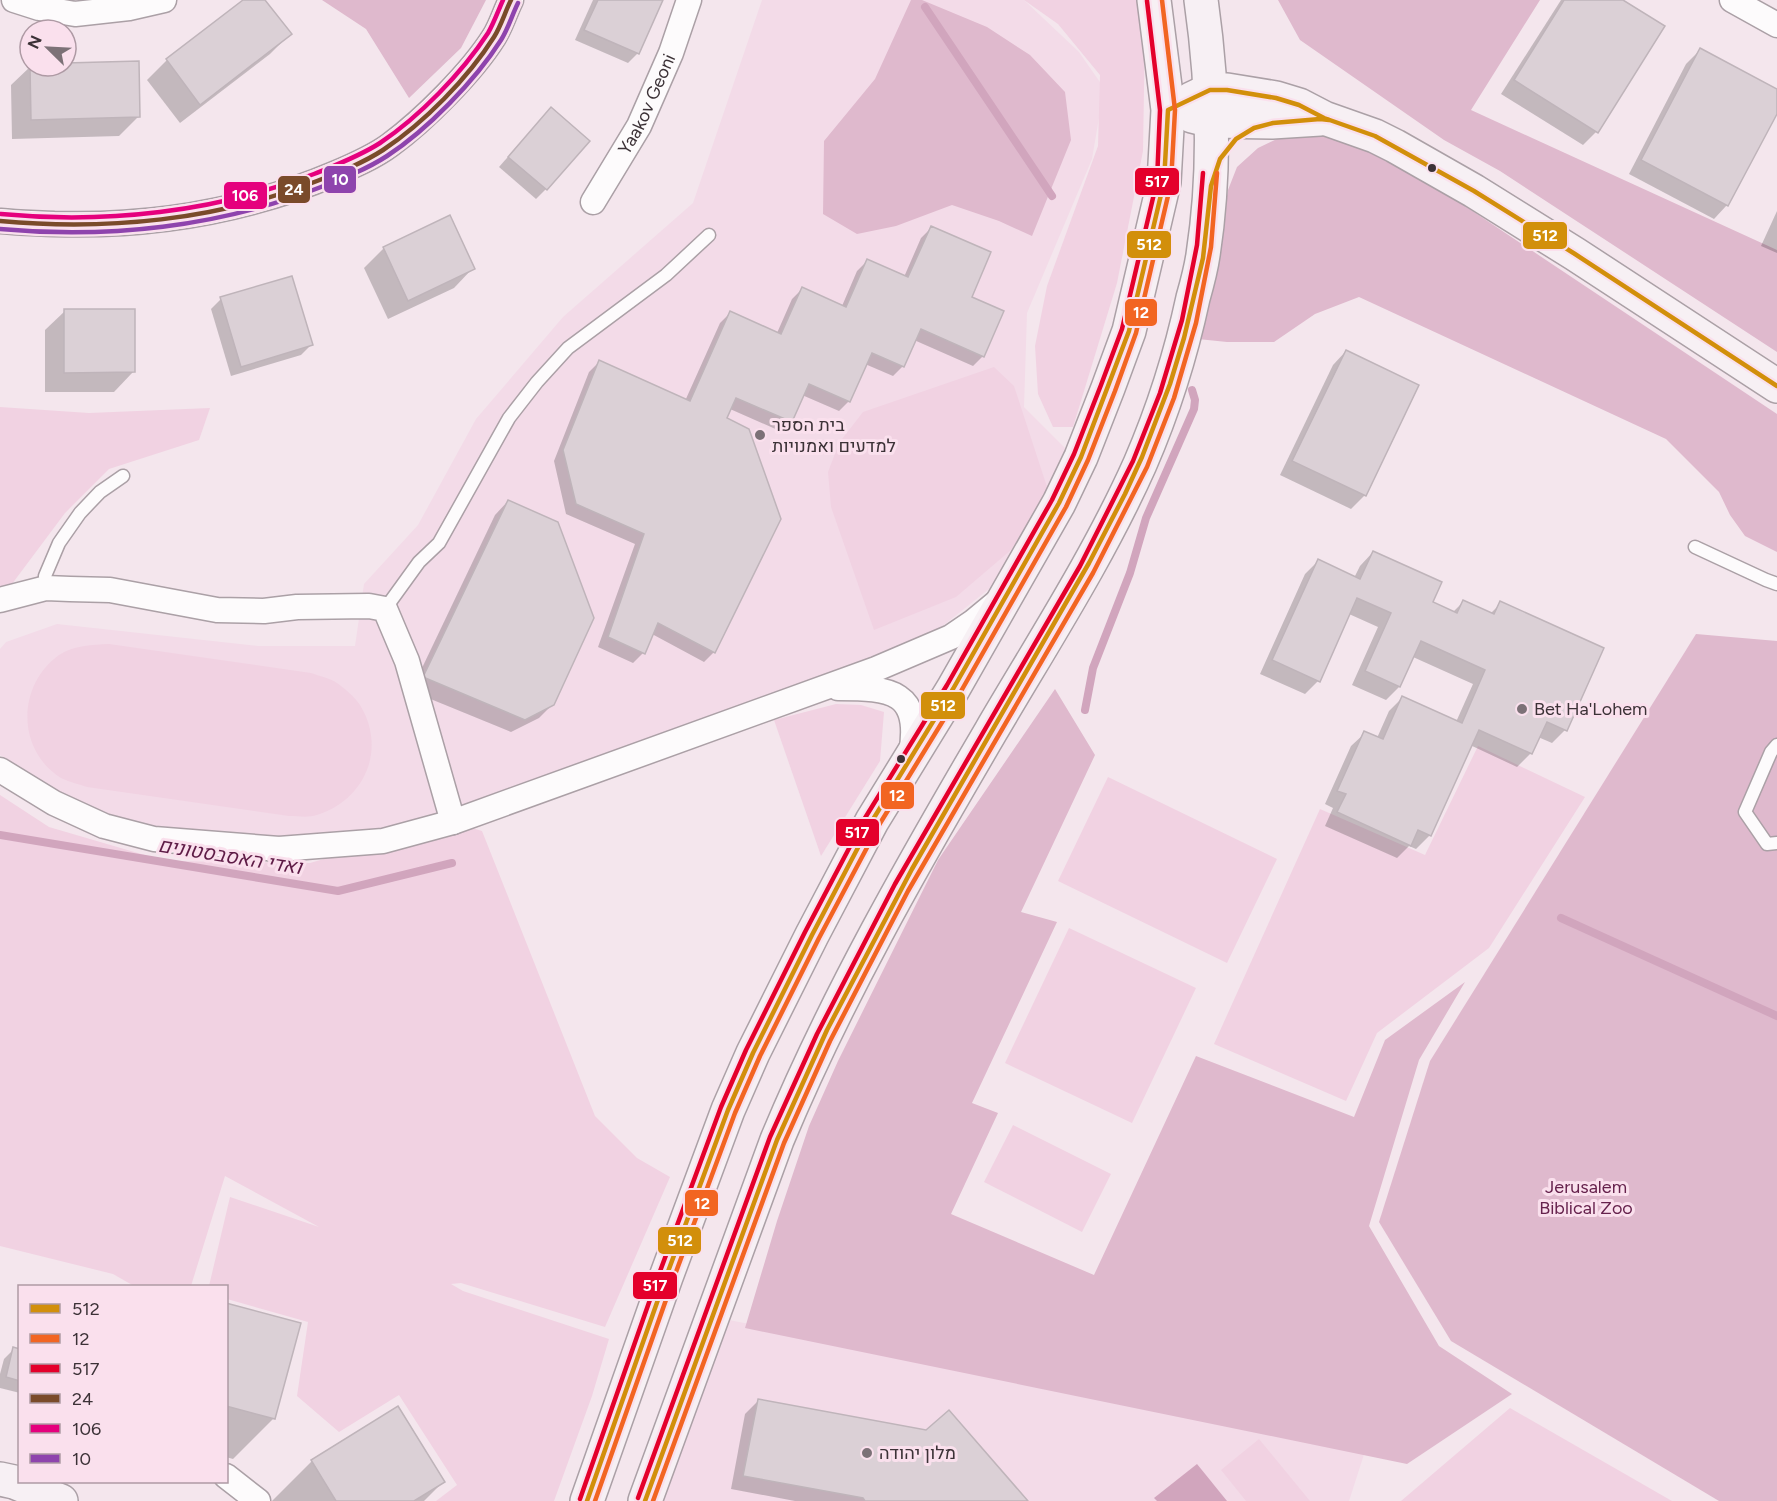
<svg xmlns="http://www.w3.org/2000/svg" width="1777" height="1501" font-family="Figtree,Heebo,sans-serif">
	<style>
		.built { fill: #f3dbe8 }
		.green { fill: #f1d2e2 }
		.forest { fill: #dfb9cd }
		.water { fill: #d1a5bd }
		.shadow { fill: #0003 }
		.lines { fill: none; stroke-linecap: round; stroke-linejoin: round }
		.stream { stroke: #d1a5bd; stroke-width: 8 }
		.building { fill: #dbd0d6; stroke: #bfb4ba; stroke-width: 1.5 }
		.lane-casing { stroke: #aba0a6; stroke-width: 15 }
		.street-casing { stroke: #aba0a6; stroke-width: 27 }
		.secondary-casing { stroke: #aba0a6; stroke-width: 36 }
		.lane { stroke: #fdfbfc; stroke-width: 12 }
		.street { stroke: #fdfbfc; stroke-width: 24 }
		.secondary { stroke: #f7f0f4; stroke-width: 33 }
		.bus-1-casing { stroke: #fae0ed; stroke-width: 9 }
		.bus-2-casing { stroke: #fae0ed; stroke-width: 9 }
		.bus-3-casing { stroke: #fae0ed; stroke-width: 9 }
		.bus-4-casing { stroke: #fae0ed; stroke-width: 9 }
		.bus-5-casing { stroke: #fae0ed; stroke-width: 9 }
		.bus-6-casing { stroke: #fae0ed; stroke-width: 9 }
		.bus-1 { stroke: #d28f0b; stroke-width: 4.5 }
		.bus-2 { stroke: #f26522; stroke-width: 4.5 }
		.bus-3 { stroke: #e4002b; stroke-width: 4.5 }
		.bus-4 { stroke: #7a4b2a; stroke-width: 4.5 }
		.bus-5 { stroke: #e5007d; stroke-width: 4.5 }
		.bus-6 { stroke: #8e44ad; stroke-width: 4.5 }
		.bus-dot { fill: #3c3237; stroke: #fae0ed; stroke-width: 2 }
		.poi-dot { fill: #7c7177; stroke: #fae0ed; stroke-width: 2 }
		.labels { text-anchor: middle; stroke-width: 6; stroke-linejoin: round; paint-order: stroke }
		.street-label { font-size: 18px; fill: #3c3237; stroke: #fae0ed }
		.poi-label { font-size: 18px; fill: #3c3237; stroke: #fae0ed; text-anchor: start }
		.park-label { font-size: 18px; fill: #66224d; stroke: #fae0ed }
		.water-label { font-size: 20px; font-style: italic; fill: #5e1b46; stroke: #fae0ed }
		.line-badge { stroke: #fae0ed; stroke-width: 2 }
		.badge-label { font-size: 16px; text-anchor: middle; font-weight: bold; fill: #fff }
	</style>
	<rect width="100%" height="100%" fill="#f4e6ed"/>
	<g class="built">
		<path d="M 762,0 L 1024,0 L 1079,52 L 1104,88 L 1092,159 L 1027,313 L 1024,407 L 1068,451 L 999,581 L 925,640 L 427,822 L 277,843 L 162,831 L 68,802 L 9,760 L 0,755 L 0,649 L 6,642 L 57,624 L 258,646 L 355,646 L 364,584 L 418,525 L 476,419 L 563,317 L 693,203 Z"/>
		<path d="M 713,1317 L 1368,1442 L 1349,1501 L 645,1501 Z"/>
	</g>
	<g class="green">
		<path d="M 1024,0 L 1138,0 L 1145,27 L 1143,151 L 1117,283 L 1073,427 L 1053,427 L 1038,394 L 1035,346 L 1047,286 L 1098,146 L 1100,75 L 1058,24 Z"/>
		<path d="M 994,367 L 1014,386 L 1049,493 L 1011,550 L 956,597 L 874,630 L 831,507 L 828,472 L 839,443 L 863,412 Z"/>
		<path d="M 0,407 L 89,413 L 210,408 L 199,440 L 109,469 L 65,513 L 0,600 Z"/>
		<path d="M 109,644 L 311,673 C 319,676 330,678 337,683 C 344,688 355,697 360,705 C 387,749 365,800 317,815 C 308,818 298,816 289,816 L 87,787 C 79,784 69,782 61,778 C 16,750 17,685 59,655 C 74,645 92,645 109,644 Z"/>
		<path d="M 836,704 L 861,705 L 884,712 L 880,761 L 821,856 L 774,720 Z"/>
		<path d="M 1478,746 L 1585,797 L 1489,948 L 1377,1033 L 1346,1101 L 1214,1044 L 1320,809 L 1425,855 Z"/>
		<path d="M 1108,777 L 1277,859 L 1227,963 L 1058,881 Z"/>
		<path d="M 0,795 L 49,827 L 165,861 L 310,863 L 453,822 L 482,831 L 595,1116 L 637,1158 L 670,1177 L 605,1327 L 461,1283 L 451,1284 L 463,1291 L 609,1339 L 592,1396 L 554,1501 L 436,1501 L 457,1485 L 399,1395 L 339,1432 L 297,1396 L 308,1322 L 227,1299 L 226,1286 L 209,1286 L 230,1197 L 319,1227 L 225,1176 L 191,1286 L 134,1286 L 113,1274 L 0,1246 Z"/>
		<path d="M 1069,928 L 1196,988 L 1132,1123 L 1005,1063 Z"/>
		<path d="M 1013,1125 L 1111,1174 L 1082,1232 L 984,1182 Z"/>
		<path d="M 1510,1408 L 1672,1501 L 1401,1501 Z"/>
		<path d="M 1259,1439 L 1310,1501 L 1246,1501 L 1221,1470 Z"/>
	</g>
	<g class="forest">
		<path d="M 322,0 L 486,0 L 461,48 L 409,98 L 366,29 Z"/>
		<path d="M 911,0 L 922,0 L 987,27 L 1030,55 L 1065,92 L 1071,140 L 1032,236 L 999,221 L 952,205 L 896,226 L 857,234 L 823,214 L 824,141 L 875,79 Z"/>
		<path d="M 1278,0 L 1540,0 L 1471,110 L 1777,250 L 1777,352 L 1500,171 L 1444,140 L 1300,40 Z"/>
		<path d="M 1325,132 L 1349,140 L 1435,186 L 1777,414 L 1777,552 L 1745,536 L 1730,515 L 1719,492 L 1666,439 L 1359,297 L 1315,314 L 1274,342 L 1227,342 L 1198,339 L 1218,269 L 1221,228 L 1228,190 L 1237,167 L 1258,148 L 1279,138 Z"/>
		<path d="M 1696,634 L 1777,641 L 1777,1501 L 1719,1501 L 1451,1341 L 1379,1222 L 1430,1061 Z"/>
		<path d="M 1055,689 L 1095,755 L 1021,912 L 1057,922 L 972,1103 L 998,1113 L 951,1214 L 1094,1275 L 1196,1056 L 1354,1117 L 1385,1040 L 1465,982 L 1419,1060 L 1369,1226 L 1439,1346 L 1512,1394 L 1407,1464 L 745,1328 L 777,1221 L 809,1126 L 838,1061 L 938,860 Z"/>
	</g>
	<path class="water" d="M 1197,1464 L 1227,1501 L 1157,1501 L 1154,1498 Z"/>
	<g class="shadow">
		<path d="M 246,0 L 264,0 L 290,34 L 270,54 L 180,123 L 147,80 L 167,60 Z"/>
		<path d="M 593,0 L 662,0 L 638,53 L 628,63 L 575,40 Z"/>
		<path d="M 1561,0 L 1621,0 L 1596,132 L 1583,145 L 1501,94 Z"/>
		<path d="M 1700,50 L 1777,91 L 1777,110 L 1727,205 L 1714,219 L 1629,174 L 1686,64 Z"/>
		<path d="M 66,65 L 139,116 L 119,136 L 12,139 L 11,85 L 31,66 L 66,66 Z"/>
		<path d="M 541,119 L 546,189 L 536,199 L 499,167 Z"/>
		<path d="M 1777,211 L 1777,253 L 1761,246 Z"/>
		<path d="M 931,228 L 970,298 L 983,356 L 973,366 L 914,340 L 903,366 L 893,376 L 865,364 L 849,401 L 839,411 L 802,395 L 790,421 L 780,431 L 730,409 L 725,419 L 714,652 L 704,662 L 652,634 L 643,653 L 633,663 L 598,647 L 635,544 L 566,514 L 554,461 L 589,372 L 599,362 L 685,401 L 720,323 L 730,313 L 777,333 L 792,299 L 802,289 L 842,306 L 857,271 L 867,261 L 904,277 L 921,238 Z"/>
		<path d="M 384,248 L 473,268 L 454,288 L 388,319 L 364,268 Z"/>
		<path d="M 221,299 L 311,345 L 301,355 L 231,376 L 211,309 Z"/>
		<path d="M 65,311 L 133,372 L 114,392 L 45,392 L 45,330 Z"/>
		<path d="M 1346,351 L 1365,495 L 1351,509 L 1280,475 L 1333,365 Z"/>
		<path d="M 508,501 L 553,704 L 539,718 L 511,732 L 411,691 L 495,515 Z"/>
		<path d="M 1373,552 L 1431,603 L 1453,612 L 1463,602 L 1490,614 L 1501,603 L 1565,730 L 1552,743 L 1538,737 L 1531,753 L 1517,767 L 1470,745 L 1430,835 L 1416,849 L 1409,846 L 1397,858 L 1325,826 L 1333,808 L 1325,804 L 1351,746 L 1365,733 L 1377,738 L 1389,711 L 1402,698 L 1456,722 L 1473,684 L 1413,657 L 1399,687 L 1386,700 L 1352,685 L 1378,627 L 1349,614 L 1318,681 L 1305,694 L 1260,674 L 1305,574 L 1318,561 L 1354,578 L 1360,566 Z"/>
		<path d="M 226,1305 L 274,1418 L 233,1459 L 226,1457 Z"/>
		<path d="M 14,1349 L 20,1350 L 20,1393 L 0,1388 L 0,1374 L 4,1359 Z"/>
		<path d="M 758,1401 L 1026,1501 L 795,1501 L 731,1489 L 745,1414 Z"/>
		<path d="M 398,1408 L 444,1481 L 424,1501 L 272,1501 L 311,1462 Z"/>
	</g>
	<g class="lines">
		<g class="stream">
			<path d="M 925,7 L 1052,196"/>
			<path d="M 1085,710 L 1093,668 L 1130,573 L 1146,518 L 1194,409 L 1195,400 L 1192,390"/>
			<path d="M 0,835 L 338,891 L 452,863"/>
			<path d="M 1561,918 L 1777,1016"/>
		</g>
	</g>
	<g class="building">
		<path d="M 243,0 L 265,0 L 292,34 L 200,105 L 166,59 Z"/>
		<path d="M 598,0 L 663,0 L 639,54 L 584,30 Z"/>
		<path d="M 1564,0 L 1623,0 L 1665,26 L 1598,133 L 1514,80 Z"/>
		<path d="M 1700,48 L 1777,89 L 1777,114 L 1728,206 L 1641,160 Z"/>
		<path d="M 139,61 L 140,117 L 31,120 L 30,66 L 66,66 L 66,63 Z"/>
		<path d="M 551,107 L 590,141 L 547,190 L 508,157 Z"/>
		<path d="M 450,215 L 475,269 L 408,301 L 383,247 Z"/>
		<path d="M 931,226 L 991,252 L 972,297 L 1004,311 L 984,357 L 921,329 L 904,367 L 872,353 L 850,402 L 809,384 L 792,422 L 736,398 L 727,418 L 749,429 L 781,519 L 715,653 L 658,623 L 645,654 L 608,637 L 644,534 L 576,504 L 563,450 L 599,360 L 690,401 L 730,311 L 781,334 L 802,287 L 846,307 L 867,259 L 908,277 Z"/>
		<path d="M 292,276 L 313,345 L 241,367 L 220,297 Z"/>
		<path d="M 64,309 L 135,309 L 135,372 L 64,373 Z"/>
		<path d="M 1346,350 L 1419,385 L 1366,496 L 1292,461 Z"/>
		<path d="M 508,500 L 558,522 L 594,618 L 554,705 L 525,720 L 423,677 Z"/>
		<path d="M 1373,551 L 1442,582 L 1433,602 L 1457,613 L 1463,600 L 1494,614 L 1500,601 L 1604,648 L 1567,731 L 1547,722 L 1532,754 L 1479,730 L 1431,836 L 1418,830 L 1411,846 L 1337,812 L 1346,794 L 1337,791 L 1364,731 L 1383,739 L 1402,696 L 1462,723 L 1485,670 L 1421,641 L 1400,687 L 1365,671 L 1391,613 L 1357,598 L 1320,682 L 1272,660 L 1318,559 L 1360,579 Z"/>
		<path d="M 226,1303 L 301,1323 L 275,1419 L 226,1406 Z"/>
		<path d="M 13,1347 L 20,1349 L 20,1381 L 6,1377 Z"/>
		<path d="M 758,1399 L 926,1430 L 949,1410 L 1028,1501 L 865,1501 L 863,1498 L 743,1476 Z"/>
		<path d="M 398,1406 L 445,1482 L 414,1501 L 336,1501 L 311,1460 Z"/>
	</g>
	<g class="lines">
		<defs>
			<g id="lane">
				<path d="M 1695,547 L 1766,580 L 1777,584"/>
				<path d="M 46,588 L 45,576 L 59,543 L 80,513 L 100,492 L 123,476"/>
				<path d="M 385,609 L 419,562 L 439,543 L 509,418 L 537,382 L 568,348 L 666,275 L 709,235"/>
				<path d="M 1777,745 L 1771,752 L 1745,812 L 1767,844 L 1777,843"/>
			</g>
			<g id="street">
				<path d="M 14,0 L 39,8 L 75,14 L 129,8 L 164,0"/>
				<path d="M 1732,0 L 1777,25"/>
				<path id="s1" d="M 593,202 L 639,126 L 671,53 L 689,0"/>
				<path d="M 0,221 C 18,223 36,223 54,224 C 152,227 244,212 334,174 C 353,166 374,157 390,145 C 424,120 472,72 494,37 C 501,26 505,12 511,0"/>
				<path d="M 0,600 L 46,588 L 70,589 L 110,590 L 217,610 L 264,611 L 297,607 L 369,606 L 385,609 L 407,661 L 453,822"/>
				<path d="M 838,688 C 891,688 922,691 911,754"/>
				<path d="M 0,770 L 54,803 L 104,826 L 154,839 L 279,849 L 383,841 L 453,822 L 876,669 L 951,637 L 973,622 L 996,603"/>
				<path d="M 226,1476 L 258,1501"/>
			</g>
			<g id="secondary">
				<path d="M 1191,99 L 1210,90 L 1227,90 L 1276,98 L 1299,105 L 1324,118 L 1375,136 L 1395,146 L 1474,191 L 1575,254 L 1777,386"/>
				<path d="M 1192,116 L 1212,121 L 1272,122 L 1320,119"/>
				<path d="M 0,1479 L 14,1482 L 61,1501"/>
				<path d="M 587,1501 L 666,1277 L 728,1110 L 753,1053 L 812,935 L 872,821 L 953,689 L 1059,503 L 1081,457 L 1108,388 L 1129,331 L 1164,182 L 1168,110 L 1154,0"/>
				<path d="M 645,1501 L 777,1140 C 836,998 913,864 991,731 C 1042,644 1099,556 1140,464 C 1163,411 1181,354 1193,298 C 1197,284 1201,269 1203,255 C 1216,171 1213,84 1201,0"/>
			</g>
		</defs>
		<use href="#lane" class="lane-casing"/>
		<use href="#street" class="street-casing"/>
		<use href="#secondary" class="secondary-casing"/>
		<use href="#lane" class="lane"/>
		<use href="#street" class="street"/>
		<use href="#secondary" class="secondary"/>
		<defs>
			<g id="bus-1">
				<path d="M 587,1501 L 666,1277 L 728,1110 L 753,1053 L 812,935 L 872,821 L 953,689 L 1059,503 L 1081,457 L 1129,331 L 1164,182 L 1168,110 L 1210,90 L 1227,90 L 1276,98 L 1299,105 L 1324,118 L 1375,136 L 1474,191 L 1575,254 L 1777,386"/>
				<path d="M 645,1501 L 777,1140 L 827,1030 L 912,869 L 1089,563 L 1125,494 L 1142,457 L 1170,384 L 1184,338 L 1203,258 L 1211,186 L 1220,159 L 1236,139 L 1254,128 L 1273,123 L 1320,119 L 1329,120"/>
			</g>
			<g id="bus-2">
				<path d="M 595,1501 L 673,1280 L 735,1113 L 760,1056 L 819,938 L 879,825 L 960,693 L 1066,507 L 1088,460 L 1115,391 L 1136,333 L 1171,183 L 1175,110 L 1162,0"/>
				<path d="M 653,1501 L 784,1143 L 830,1041 L 908,891 L 1093,573 L 1147,467 L 1174,398 L 1196,323 L 1211,247 L 1217,173"/>
			</g>
			<g id="bus-3">
				<path d="M 638,1498 L 770,1137 L 817,1034 L 895,884 L 1080,566 L 1133,461 L 1160,393 L 1182,320 L 1197,245 L 1203,173"/>
				<path d="M 580,1499 L 659,1274 L 721,1107 L 746,1050 L 805,932 L 865,818 L 947,685 L 1052,500 L 1074,454 L 1101,385 L 1122,329 L 1157,181 L 1160,110 L 1147,1"/>
			</g>
			<path id="bus-4" d="M 0,221 C 107,231 217,220 317,181 C 340,172 363,163 383,150 C 424,123 468,78 494,37 C 501,26 505,12 511,0"/>
			<path id="bus-5" d="M 1,214 C 106,224 215,212 314,174 C 336,165 360,156 380,143 C 419,117 462,73 488,33 C 494,23 498,11 503,0"/>
			<path id="bus-6" d="M 0,229 C 108,239 219,227 321,187 C 344,178 367,169 387,156 C 427,130 475,81 501,40 C 508,29 512,15 518,3"/>
		</defs>
		<use href="#bus-1" class="bus-1-casing"/>
		<use href="#bus-2" class="bus-2-casing"/>
		<use href="#bus-3" class="bus-3-casing"/>
		<use href="#bus-4" class="bus-4-casing"/>
		<use href="#bus-5" class="bus-5-casing"/>
		<use href="#bus-6" class="bus-6-casing"/>
		<use href="#bus-1" class="bus-1"/>
		<use href="#bus-2" class="bus-2"/>
		<use href="#bus-3" class="bus-3"/>
		<use href="#bus-4" class="bus-4"/>
		<use href="#bus-5" class="bus-5"/>
		<use href="#bus-6" class="bus-6"/>
	</g>
	<g class="bus-dot">
		<circle cx="1432" cy="168" r="5"/>
		<circle cx="901" cy="759" r="5"/>
	</g>
	<g class="poi-dot">
		<circle cx="760" cy="435" r="6"/>
		<circle cx="1522" cy="709" r="6"/>
		<circle cx="867" cy="1453" r="6"/>
	</g>
	<g class="labels">
		<g class="street-label">
			<text dy="6" stroke="none"><textPath href="#s1" startOffset="112">Yaakov Geoni</textPath></text>
		</g>
		<g class="poi-label">
			<text x="772" y="431">בית הספר<tspan x="772" dy="21">למדעים ואמנויות</tspan></text>
			<text x="1534" y="715">Bet Ha'Lohem</text>
			<text x="879" y="1459">מלון יהודה</text>
		</g>
		<g class="park-label">
			<text x="1586" y="1193">Jerusalem<tspan x="1586" dy="21">Biblical Zoo</tspan></text>
		</g>
		<g class="water-label">
			<text transform="translate(230 856) rotate(9)" y="7">ואדי האסבסטונים</text>
		</g>
	</g>
	<g class="line-badge">
		<rect x="323" y="165" width="34" height="29" rx="6" fill="#8e44ad"/>
		<rect x="1134" y="167" width="46" height="29" rx="6" fill="#e4002b"/>
		<rect x="277" y="175" width="34" height="29" rx="6" fill="#7a4b2a"/>
		<rect x="223" y="181" width="45" height="29" rx="6" fill="#e5007d"/>
		<rect x="1522" y="221" width="46" height="29" rx="6" fill="#d28f0b"/>
		<rect x="1126" y="230" width="46" height="29" rx="6" fill="#d28f0b"/>
		<rect x="1124" y="298" width="34" height="29" rx="6" fill="#f26522"/>
		<rect x="920" y="691" width="46" height="29" rx="6" fill="#d28f0b"/>
		<rect x="880" y="781" width="35" height="29" rx="6" fill="#f26522"/>
		<rect x="835" y="818" width="45" height="29" rx="6" fill="#e4002b"/>
		<rect x="684" y="1189" width="35" height="28" rx="6" fill="#f26522"/>
		<rect x="657" y="1226" width="45" height="29" rx="6" fill="#d28f0b"/>
		<rect x="632" y="1271" width="46" height="29" rx="6" fill="#e4002b"/>
	</g>
	<g class="badge-label">
		<text x="340" y="185">10</text>
		<text x="1157" y="187">517</text>
		<text x="294" y="195">24</text>
		<text x="245" y="201">106</text>
		<text x="1545" y="241">512</text>
		<text x="1149" y="250">512</text>
		<text x="1141" y="318">12</text>
		<text x="943" y="711">512</text>
		<text x="897" y="801">12</text>
		<text x="857" y="838">517</text>
		<text x="702" y="1209">12</text>
		<text x="680" y="1246">512</text>
		<text x="655" y="1291">517</text>
	</g>
	<rect x="18" y="1285" width="210" height="198" fill="#fae0ed" stroke="#ae9aa4" stroke-width="1.5"/>
	<rect x="30" y="1304" width="30" height="9" fill="#d28f0b" stroke="#ae9aa4" stroke-width="1.5"/>
	<text x="72" y="1315" font-size="18" fill="#3c3237">512</text>
	<rect x="30" y="1334" width="30" height="9" fill="#f26522" stroke="#ae9aa4" stroke-width="1.5"/>
	<text x="72" y="1345" font-size="18" fill="#3c3237">12</text>
	<rect x="30" y="1364" width="30" height="9" fill="#e4002b" stroke="#ae9aa4" stroke-width="1.5"/>
	<text x="72" y="1375" font-size="18" fill="#3c3237">517</text>
	<rect x="30" y="1394" width="30" height="9" fill="#7a4b2a" stroke="#ae9aa4" stroke-width="1.5"/>
	<text x="72" y="1405" font-size="18" fill="#3c3237">24</text>
	<rect x="30" y="1424" width="30" height="9" fill="#e5007d" stroke="#ae9aa4" stroke-width="1.5"/>
	<text x="72" y="1435" font-size="18" fill="#3c3237">106</text>
	<rect x="30" y="1454" width="30" height="9" fill="#8e44ad" stroke="#ae9aa4" stroke-width="1.5"/>
	<text x="72" y="1465" font-size="18" fill="#3c3237">10</text>
	<g transform="translate(48 48) rotate(294)"><circle r="28" fill="#fae0ed" stroke="#ae9aa4" stroke-width="1.5"/>
	<path d="M0-4.5L10 22L0 15L-10 22Z" fill="#7c7177"/>
	<text y="-9" font-size="16" font-weight="bold" text-anchor="middle" fill="#3c3237">N</text>
	</g>
</svg>
